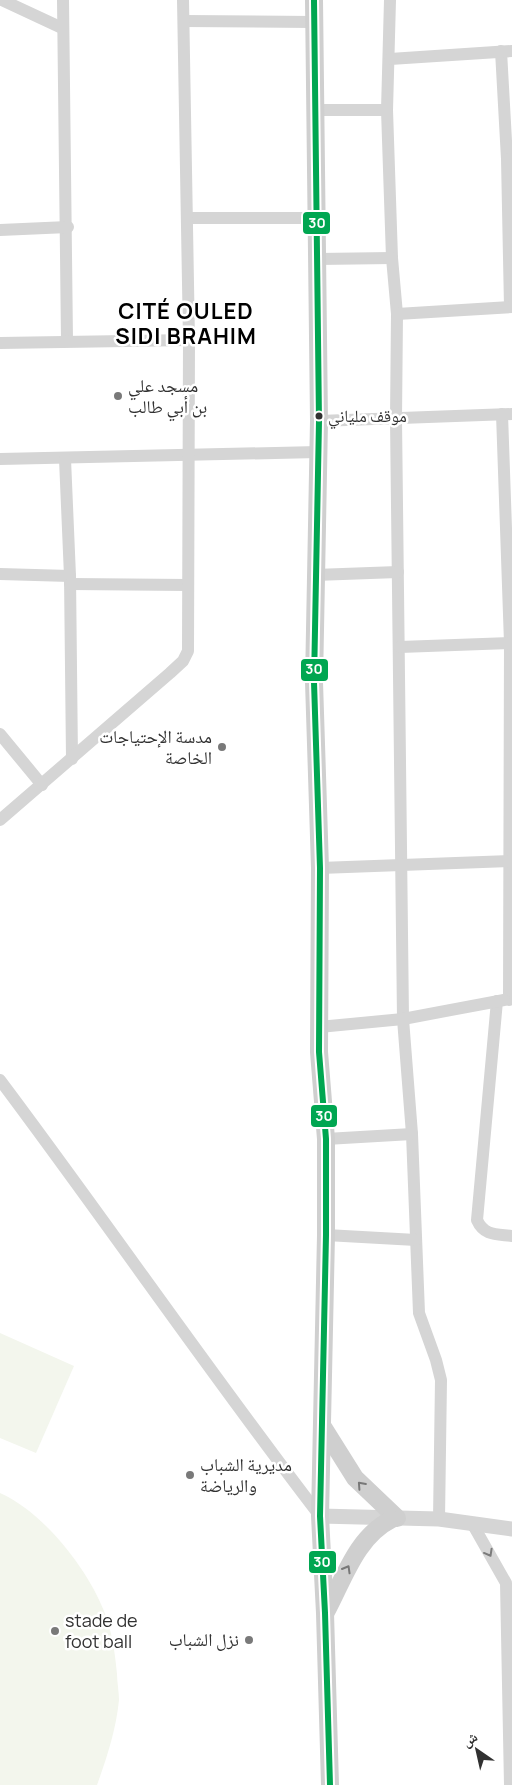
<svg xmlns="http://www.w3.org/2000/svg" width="512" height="1785" font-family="Manrope,'Noto Naskh Arabic',sans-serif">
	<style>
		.green { fill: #f3f6ed }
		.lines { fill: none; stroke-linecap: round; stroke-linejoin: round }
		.minor { stroke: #d5d5d5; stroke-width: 12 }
		.tertiary { stroke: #d5d5d5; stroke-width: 15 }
		.secondary { stroke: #cfcfcf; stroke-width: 18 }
		.bus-1-casing { stroke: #fff; stroke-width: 10 }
		.bus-1 { stroke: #00a651; stroke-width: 6 }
		.oneway { stroke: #787878 }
		.oneway2 { stroke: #7b7b7b }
		.poi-dot { fill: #797979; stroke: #fff; stroke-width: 2 }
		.bus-dot { fill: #313131; stroke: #fff; stroke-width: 2 }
		.labels { text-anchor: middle; stroke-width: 5; stroke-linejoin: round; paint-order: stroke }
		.bus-label { font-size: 17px; fill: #313131; stroke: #fff; text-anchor: start }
		.poi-label { font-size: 18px; fill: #313131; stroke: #fff; text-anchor: start }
		.district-label { font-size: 22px; font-weight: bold; letter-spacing: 1px; fill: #000; stroke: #fff }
		.line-badge { stroke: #fff; stroke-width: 2 }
		.badge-label { font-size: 14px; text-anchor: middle; font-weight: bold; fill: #fff }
	</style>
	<rect width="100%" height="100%" fill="#fff"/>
	<g class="green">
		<path d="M 0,1333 L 74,1366 L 36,1453 L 0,1438 Z"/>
		<path d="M 0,1493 C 43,1512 87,1568 104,1611 C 112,1631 115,1653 117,1674 C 117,1682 119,1692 119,1700 C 116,1730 107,1757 97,1785 L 0,1785 Z"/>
	</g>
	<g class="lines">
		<g class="minor">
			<path d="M 2,0 L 62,28"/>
			<path d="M 63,0 L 67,340"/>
			<path d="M 390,0 L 387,110 L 392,258 L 397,314 L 396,419 L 403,1019 L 412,1134 L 419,1313 L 436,1360 L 441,1380 L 439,1519"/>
			<path d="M 184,21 L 313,22"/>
			<path d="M 501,51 L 507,159 L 512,159"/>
			<path d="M 390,59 L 512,51"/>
			<path d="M 314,110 L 387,110"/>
			<path d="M 507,159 L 510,307"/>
			<path d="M 187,218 L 317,218"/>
			<path d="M 0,230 L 68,227"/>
			<path d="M 318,259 L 392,258"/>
			<path d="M 397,314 L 512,307"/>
			<path d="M 0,343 L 189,340"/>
			<path d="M 502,414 L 510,643 L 509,1000"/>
			<path d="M 319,421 L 512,414"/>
			<path d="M 0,459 L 318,452"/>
			<path d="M 65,459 L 70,576 L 72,759"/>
			<path d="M 0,574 L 70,576"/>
			<path d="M 315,575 L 398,572"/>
			<path d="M 70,584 L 188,585"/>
			<path d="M 400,647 L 512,643"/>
			<path d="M 0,734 L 42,785"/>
			<path d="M 0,820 L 170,673 L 183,661 L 188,651 L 189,340 L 183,0"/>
			<path d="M 320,868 L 512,861"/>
			<path d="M 497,1001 L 477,1220 C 484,1236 497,1234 512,1236"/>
			<path d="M 319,1027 L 403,1019 L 504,1000"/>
			<path d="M 0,1080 C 108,1224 210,1373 320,1516"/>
			<path d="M 326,1139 L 412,1134"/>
			<path d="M 326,1235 L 416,1240"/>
			<path d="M 472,1523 L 506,1583 L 510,1785"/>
		</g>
		<path class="tertiary" d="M 320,1516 L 439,1519 L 512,1529"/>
		<g class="secondary">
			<path d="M 314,0 L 319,421 L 314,682 L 320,868 L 319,1052 L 326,1139 L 326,1235 L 320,1516 L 325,1613 L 330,1785"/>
			<path d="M 323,1427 L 355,1478 L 397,1518"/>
			<path d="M 326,1612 C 344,1579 356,1537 392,1519"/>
		</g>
		<defs>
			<path id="bus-1" d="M 314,0 L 319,421 L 314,682 L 320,868 L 319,1052 L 326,1139 L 326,1235 L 320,1516 L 325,1613 L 330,1785"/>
		</defs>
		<use href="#bus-1" class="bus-1-casing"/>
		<use href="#bus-1" class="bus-1"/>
	</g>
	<defs><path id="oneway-chevron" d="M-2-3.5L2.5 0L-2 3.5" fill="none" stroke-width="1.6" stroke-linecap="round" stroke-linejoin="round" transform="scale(1.25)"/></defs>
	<g class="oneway">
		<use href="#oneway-chevron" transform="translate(361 1485) rotate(-132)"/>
		<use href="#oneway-chevron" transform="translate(347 1569) rotate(-60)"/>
	</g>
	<use class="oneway2" href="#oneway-chevron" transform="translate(489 1553) rotate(61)"/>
	<g class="poi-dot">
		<circle cx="118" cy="396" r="5"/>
		<circle cx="222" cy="747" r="5"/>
		<circle cx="190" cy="1475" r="5"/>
		<circle cx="55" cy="1631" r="5"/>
		<circle cx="249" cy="1640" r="5"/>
	</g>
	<circle class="bus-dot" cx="319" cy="416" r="4.5"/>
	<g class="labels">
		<g class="bus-label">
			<text x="328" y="422">موقف ملياني</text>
		</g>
		<g class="poi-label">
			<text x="128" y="392">مسجد علي<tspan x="128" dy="21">بن أبي طالب</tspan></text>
			<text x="212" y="743" text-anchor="end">مدسة الإحتياجات<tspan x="212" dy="21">الخاصة</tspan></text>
			<text x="200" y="1471">مديرية الشباب<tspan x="200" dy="21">والرياضة</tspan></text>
			<text x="65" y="1627">stade de<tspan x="65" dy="21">foot ball</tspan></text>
			<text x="239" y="1646" text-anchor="end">نزل الشباب</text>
		</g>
		<g class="district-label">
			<text x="186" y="319">CITÉ OULED<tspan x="186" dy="25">SIDI BRAHIM</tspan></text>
		</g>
	</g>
	<g class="line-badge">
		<rect x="302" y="211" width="29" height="24" rx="5" fill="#00a651"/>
		<rect x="300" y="658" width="29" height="24" rx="5" fill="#00a651"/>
		<rect x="310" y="1104" width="28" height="24" rx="5" fill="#00a651"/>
		<rect x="308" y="1550" width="29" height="24" rx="5" fill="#00a651"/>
	</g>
	<g class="badge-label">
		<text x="317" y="228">30</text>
		<text x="314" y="674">30</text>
		<text x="324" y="1121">30</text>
		<text x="322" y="1567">30</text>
	</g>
	<g transform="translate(477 1750) rotate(326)" stroke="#ffffff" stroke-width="4" paint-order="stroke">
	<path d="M0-4L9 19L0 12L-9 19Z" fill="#313131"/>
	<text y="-8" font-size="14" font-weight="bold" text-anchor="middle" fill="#313131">ش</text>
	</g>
</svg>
